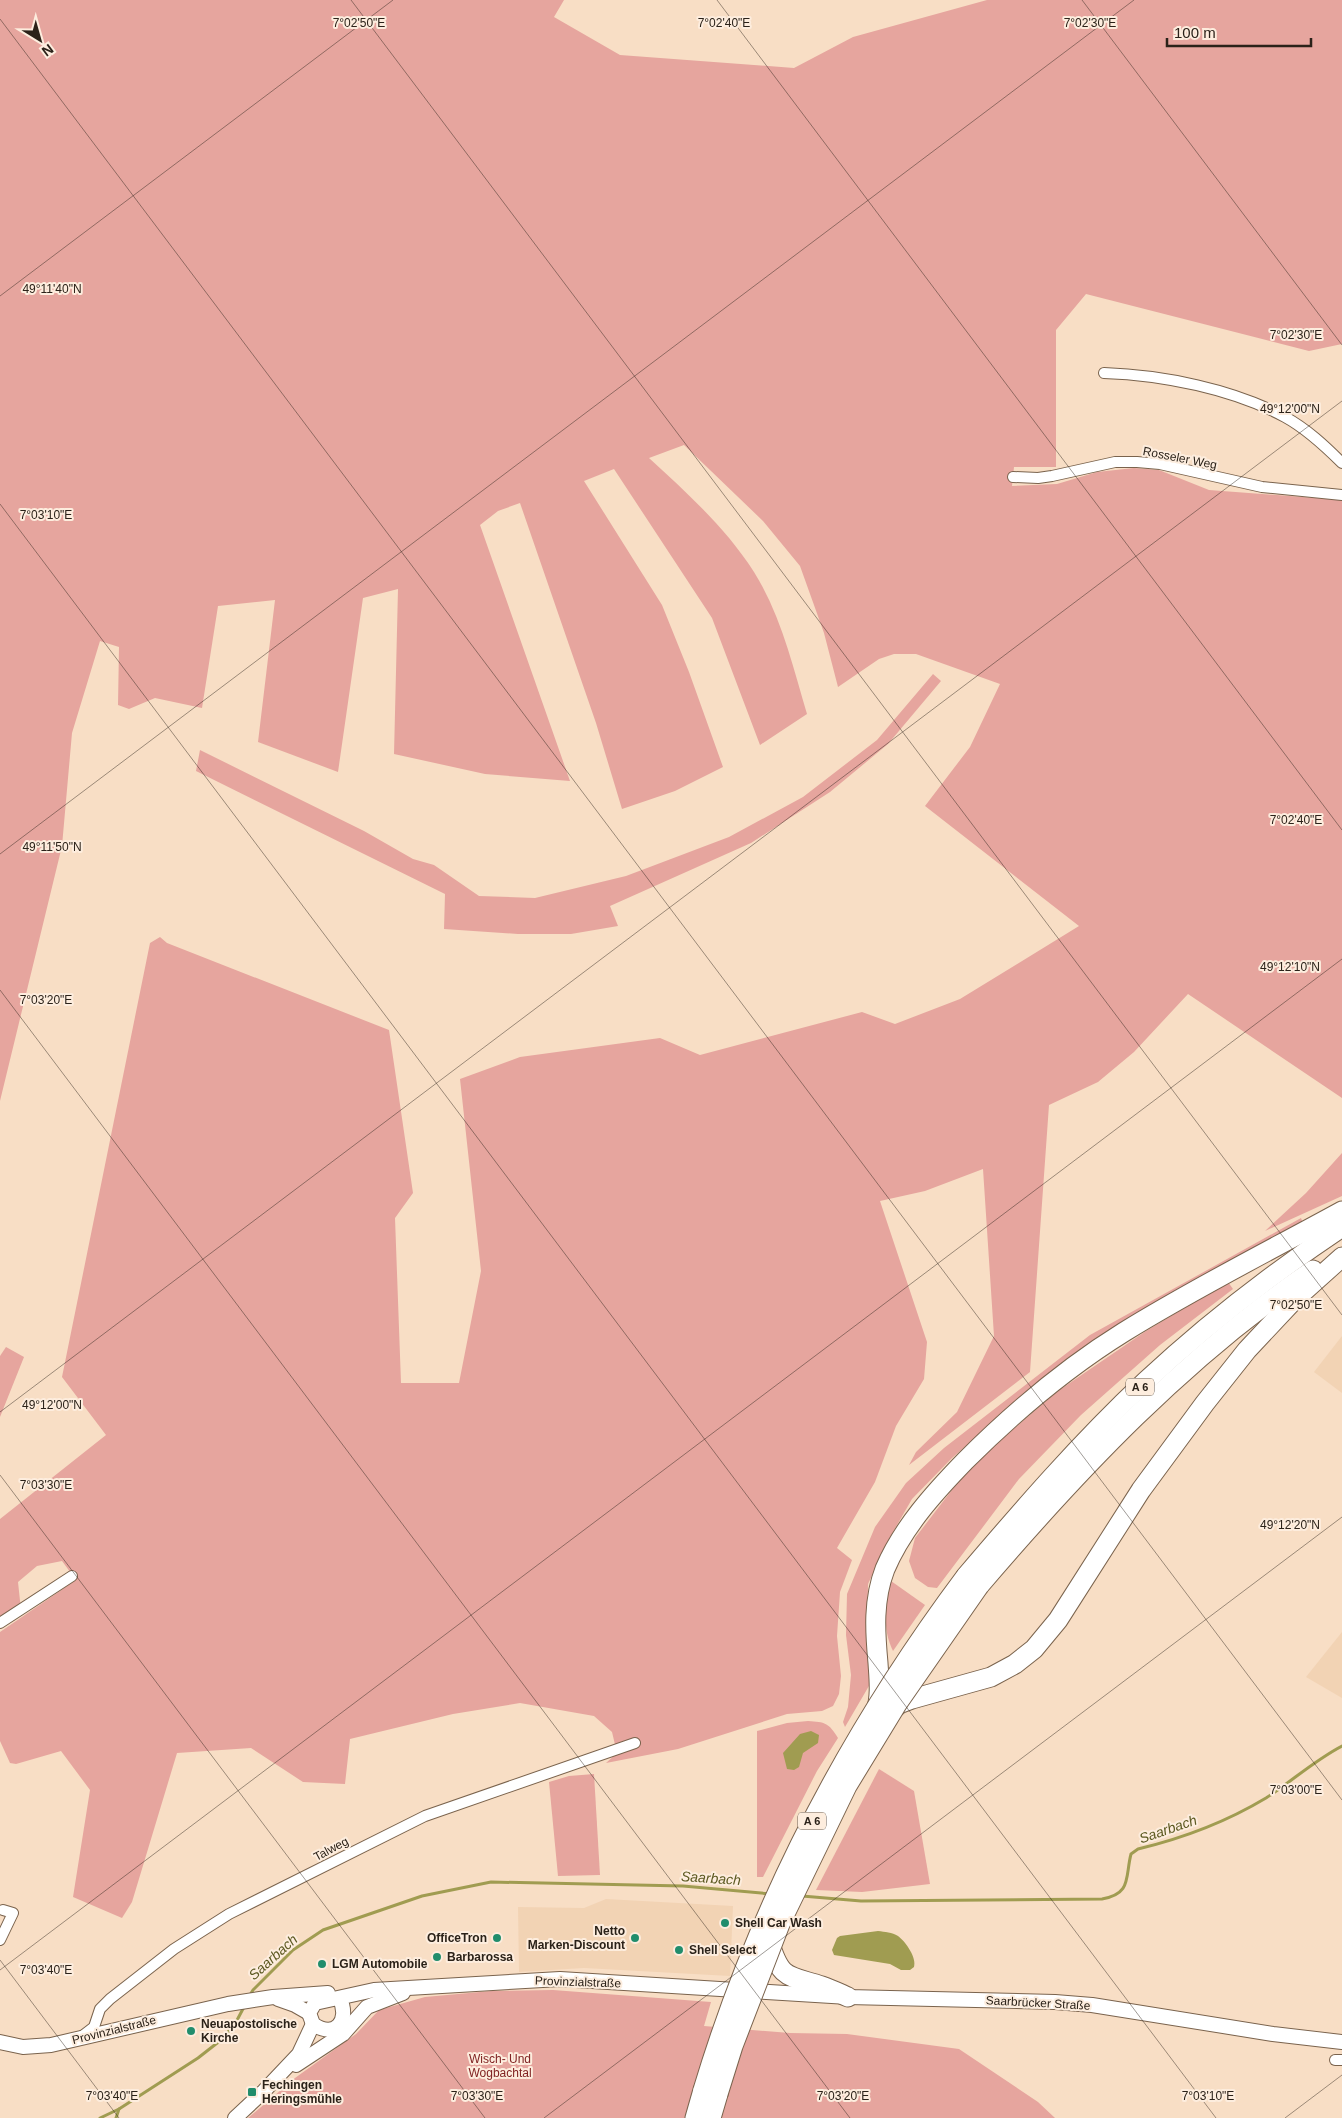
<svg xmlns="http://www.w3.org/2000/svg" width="1342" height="2118" font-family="Arial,sans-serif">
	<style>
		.built { fill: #f2d3b4 }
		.green { fill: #e6a59e }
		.water { fill: #a09c51 }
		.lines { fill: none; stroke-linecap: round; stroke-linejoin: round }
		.stream { stroke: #a09c51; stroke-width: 3 }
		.minor-casing { stroke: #7a634d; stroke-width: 12 }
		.secondary-casing { stroke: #7a634d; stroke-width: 16 }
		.motorway-casing { stroke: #7a634d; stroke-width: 21 }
		.minor { stroke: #fff; stroke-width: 10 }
		.secondary { stroke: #fff; stroke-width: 14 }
		.motorway { stroke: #fff; stroke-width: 19 }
		.motorway-bridge-casing { stroke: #7a634d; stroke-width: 21; stroke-linecap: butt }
		.motorway-bridge { stroke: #fff; stroke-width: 19 }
		.ticks { fill: none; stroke: #2b2219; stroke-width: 1; stroke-opacity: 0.45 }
		.poi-dot { fill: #218d6c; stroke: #fdedde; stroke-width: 2 }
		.labels { text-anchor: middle; stroke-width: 4; stroke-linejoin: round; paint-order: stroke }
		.shield { fill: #fdedde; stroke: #6a5f54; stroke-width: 1 }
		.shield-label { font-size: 11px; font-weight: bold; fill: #2b2219 }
		.street-label { font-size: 12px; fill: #2b2219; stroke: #fdedde }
		.poi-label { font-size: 12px; font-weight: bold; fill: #2b2219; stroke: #fdedde; text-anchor: start }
		.park-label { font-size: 12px; fill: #812323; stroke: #fdedde }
		.water-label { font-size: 14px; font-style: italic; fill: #5c5921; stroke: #fdedde }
		.ticks-label { font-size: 12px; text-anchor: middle; fill: #2b2219; stroke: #fdedde; stroke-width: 4; stroke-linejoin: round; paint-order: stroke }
	</style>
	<rect width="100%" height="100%" fill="#f8dec5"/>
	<g class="built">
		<path d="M 1342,1336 L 1342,1393 L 1314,1372 Z"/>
		<path d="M 1342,1632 L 1342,1698 L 1306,1677 Z"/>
		<path d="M 606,1899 L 733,1906 L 730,1976 L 584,1968 L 519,1972 L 518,1907 L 584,1908 Z"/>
	</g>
	<g class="green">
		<path d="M 0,0 L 564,0 L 554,17 L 620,55 L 794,68 L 853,37 L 987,0 L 1342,0 L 1342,344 L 1309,351 L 1086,294 L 1056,330 L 1056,467 L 1014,467 L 1012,486 L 1057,484 L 1097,472 L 1134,468 L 1159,470 L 1209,490 L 1342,500 L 1342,1098 L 1188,994 L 1134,1052 L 1098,1082 L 1049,1105 L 1030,1372 L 909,1465 L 916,1452 L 957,1412 L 994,1336 L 983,1169 L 925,1191 L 880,1201 L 927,1342 L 924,1379 L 896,1426 L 875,1482 L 837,1548 L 852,1560 L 840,1592 L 837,1636 L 841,1676 L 839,1694 L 833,1706 L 822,1711 L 787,1714 L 678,1749 L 606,1763 L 617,1753 L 612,1732 L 594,1716 L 520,1703 L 453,1714 L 350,1739 L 345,1784 L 303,1782 L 251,1748 L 177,1753 L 132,1902 L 122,1918 L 73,1897 L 90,1790 L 61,1751 L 16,1764 L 10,1763 L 0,1741 L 0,1632 L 76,1580 L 62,1561 L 37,1566 L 18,1582 L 21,1610 L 0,1623 L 0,1519 L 106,1435 L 62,1377 L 150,943 L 160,937 L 167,943 L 389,1030 L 413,1193 L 395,1218 L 401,1383 L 459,1383 L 481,1271 L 460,1079 L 520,1057 L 660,1038 L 700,1055 L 862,1012 L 895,1024 L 960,999 L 1079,926 L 925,806 L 970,747 L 1000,684 L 916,654 L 894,654 L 879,659 L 838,687 L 824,633 L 800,566 L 763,521 L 684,445 L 649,458 C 687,493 726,528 754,572 C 781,615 793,667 807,714 L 760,745 L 712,618 L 614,469 L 584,481 L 662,605 L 689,672 L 723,767 L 675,791 L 622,809 L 596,723 L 520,503 L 498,511 L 480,525 L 570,781 L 485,774 L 394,754 L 398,589 L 363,598 L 338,772 L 258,742 L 275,600 L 218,606 L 202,708 L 155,698 L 129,709 L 118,705 L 119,647 L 100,641 L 72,733 L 62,846 L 0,1101 Z"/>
		<path d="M 933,674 L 941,681 L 888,744 L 830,792 L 751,843 L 610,906 L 618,926 L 571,934 L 518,934 L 444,929 L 445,894 L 196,771 L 200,750 L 364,831 L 413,859 L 434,865 L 479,896 L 535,898 L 626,876 L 729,837 L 803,797 L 877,740 Z"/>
		<path d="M 1342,1153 L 1342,1196 L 1265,1231 L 1306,1193 Z"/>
		<path d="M 1301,1218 L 1303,1223 L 1037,1384 L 952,1458 L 912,1499 L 889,1539 L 868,1584 L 867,1633 L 873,1679 L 845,1727 L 843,1722 L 848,1707 L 851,1675 L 846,1635 L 847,1594 L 875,1527 L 906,1483 L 944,1448 L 1090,1335 Z"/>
		<path d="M 1228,1282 L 1233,1289 L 1160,1345 L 1081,1415 L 1019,1479 L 937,1588 L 928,1587 L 915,1578 L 909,1561 L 915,1538 L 971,1465 L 1058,1391 L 1146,1331 Z"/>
		<path d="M 6,1347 L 24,1357 L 0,1417 L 0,1356 Z"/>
		<path d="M 891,1581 L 925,1605 L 893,1651 C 882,1628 885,1606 891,1581 Z"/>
		<path d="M 808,1721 C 825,1722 829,1723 838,1738 L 817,1771 L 763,1877 L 757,1877 L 757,1731 L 787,1723 Z"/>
		<path d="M 879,1769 L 914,1791 L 930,1884 L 862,1892 L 816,1890 Z"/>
		<path d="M 594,1774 L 600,1875 L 558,1876 L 549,1782 L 569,1776 Z"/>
		<path d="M 553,1990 L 711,2002 L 704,2026 L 790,2033 L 847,2034 L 959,2049 L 1038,2102 L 1055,2118 L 248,2118 L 295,2078 L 356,2034 L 379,2010 L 425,1997 L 491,1991 Z"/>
	</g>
	<g class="water">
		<path d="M 811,1731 L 819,1735 L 818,1743 L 803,1753 L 799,1767 L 794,1770 L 787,1769 L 783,1753 L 800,1734 Z"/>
		<path d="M 878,1931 C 885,1932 892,1932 898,1936 C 906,1942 917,1958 914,1967 L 910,1970 L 901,1970 L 890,1964 L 834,1955 L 832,1950 L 837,1938 L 840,1936 Z"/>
	</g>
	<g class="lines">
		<g class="stream">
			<path d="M 802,1896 L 861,1901 L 1102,1899 C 1132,1894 1125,1877 1131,1854 L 1138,1849 C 1184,1838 1226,1822 1266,1798 C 1292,1781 1315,1760 1342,1746"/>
			<path d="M 250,1995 L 253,1990 L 293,1950 L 323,1930 L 422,1896 L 491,1882 L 683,1886 L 771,1894"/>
			<path d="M 100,2118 L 119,2109 L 198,2058 L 221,2040 L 235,2024 L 245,2005"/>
			<path d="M 116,2118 L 119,2109"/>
		</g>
		<defs>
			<g id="minor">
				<path d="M 1104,373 C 1163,375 1233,389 1285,417 C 1307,429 1325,446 1342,463"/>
				<path d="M 1013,477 L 1038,478 L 1052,476 L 1115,462 L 1137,462 L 1160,464 L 1262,487 L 1342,495"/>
				<path d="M 0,1623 L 72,1576"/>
				<path d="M 0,1940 L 13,1913 L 3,1910"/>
				<path d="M 81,2037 L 94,2027 L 100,2009 L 110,1999 L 174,1949 L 229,1914 L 425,1816 L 635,1743"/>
				<path d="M 1335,2060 L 1342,2060"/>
			</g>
			<g id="secondary">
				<path d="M 278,1999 L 295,2005 L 309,2013"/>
				<path d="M 340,1999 C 350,2021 335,2039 313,2024 L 309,2013 L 315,2003 L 374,1990 L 560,1979 L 848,1997 L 1055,2002 L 1092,2005 L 1273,2034 L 1342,2042"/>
				<path d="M 0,2042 L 23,2047 L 51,2045 L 228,2004 L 273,1997 L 328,1993"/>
				<path d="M 296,2065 L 343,2034 L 367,2007 L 403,1993"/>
				<path d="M 235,2118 L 264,2091 L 299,2054 L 313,2024"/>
			</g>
			<g id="motorway">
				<path d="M 966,1576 C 1023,1509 1081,1442 1146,1381 C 1206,1325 1273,1273 1342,1227"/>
				<path d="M 979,1586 C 1079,1469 1185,1357 1313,1270"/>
				<path d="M 876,1711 C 881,1696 879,1679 878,1663 C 875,1631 873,1600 885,1569 C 903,1527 934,1493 965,1461 C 1013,1413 1066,1368 1124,1332 C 1195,1288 1269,1251 1342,1211"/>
				<path d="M 891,1711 L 899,1704 L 912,1699 L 991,1677 L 1015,1664 L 1034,1649 L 1058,1620 L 1141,1490 L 1205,1403 L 1247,1350 L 1293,1301 L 1342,1257"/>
				<path d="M 769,1941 C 781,1980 787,1975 822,1986 C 831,1989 839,1993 848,1997"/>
				<path d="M 695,2118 L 703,2090"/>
				<path d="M 711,2118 L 718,2094"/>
			</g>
		</defs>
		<use href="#minor" class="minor-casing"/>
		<use href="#secondary" class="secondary-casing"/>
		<use href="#motorway" class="motorway-casing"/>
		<use href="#minor" class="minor"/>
		<use href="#secondary" class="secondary"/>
		<use href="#motorway" class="motorway"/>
		<defs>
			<g id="motorway-bridge">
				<path d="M 703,2090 C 759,1904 850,1731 966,1576"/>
				<path d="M 718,2094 L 733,2046 L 780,1924 L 847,1786 L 897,1704 L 979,1586"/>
			</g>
		</defs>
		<use href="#motorway-bridge" class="motorway-bridge-casing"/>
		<use href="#motorway-bridge" class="motorway-bridge"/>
	</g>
	<path class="ticks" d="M 351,0 L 1342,1315M 717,0 L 1342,830M 1082,0 L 1342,345M 0,19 L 1342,1800M 0,296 L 393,0M 0,504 L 1216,2118M 0,854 L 1134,0M 0,990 L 850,2118M 0,1412 L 1342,401M 0,1475 L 485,2118M 0,1960 L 119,2118M 0,1970 L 1342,959M 544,2118 L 1342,1517M 1285,2118 L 1342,2075"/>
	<g class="poi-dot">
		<circle cx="725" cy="1923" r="5"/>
		<circle cx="497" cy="1938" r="5"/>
		<circle cx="635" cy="1938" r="5"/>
		<circle cx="679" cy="1950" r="5"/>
		<circle cx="437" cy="1957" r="5"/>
		<circle cx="322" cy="1964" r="5"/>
		<circle cx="191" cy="2031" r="5"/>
		<rect x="247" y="2087" width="10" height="10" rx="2.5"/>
	</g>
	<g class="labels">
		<g class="shield">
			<rect x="1126" y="1378.5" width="28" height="17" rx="4"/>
			<rect x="798" y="1812.5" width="28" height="17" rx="4"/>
		</g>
		<g class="shield-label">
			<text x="1140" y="1391">A 6</text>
			<text x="812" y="1825">A 6</text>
		</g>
		<g class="street-label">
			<text transform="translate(1180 458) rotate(11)" y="4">Rosseler Weg</text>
			<text transform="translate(331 1849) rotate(-28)" y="4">Talweg</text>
			<text transform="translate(578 1982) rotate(2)" y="4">Provinzialstraße</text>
			<text transform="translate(1038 2003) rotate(3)" y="4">Saarbrücker Straße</text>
			<text transform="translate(114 2030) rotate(-14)" y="4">Provinzialstraße</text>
		</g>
		<g class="poi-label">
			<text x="735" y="1927">Shell Car Wash</text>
			<text x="625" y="1935" text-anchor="end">Netto<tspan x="625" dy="14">Marken-Discount</tspan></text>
			<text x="487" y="1942" text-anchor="end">OfficeTron</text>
			<text x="689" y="1954">Shell Select</text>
			<text x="447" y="1961">Barbarossa</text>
			<text x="332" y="1968">LGM Automobile</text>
			<text x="201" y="2028">Neuapostolische<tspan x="201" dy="14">Kirche</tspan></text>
			<text x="262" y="2089">Fechingen<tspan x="262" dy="14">Heringsmühle</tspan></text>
		</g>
		<g class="park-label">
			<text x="500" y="2063">Wisch- Und<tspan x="500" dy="14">Wogbachtal</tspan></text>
		</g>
		<g class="water-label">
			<text transform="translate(1168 1829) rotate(-19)" y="5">Saarbach</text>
			<text transform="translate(711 1878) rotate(4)" y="5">Saarbach</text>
			<text transform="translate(273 1957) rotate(-42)" y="5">Saarbach</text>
		</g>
	</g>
	<g class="ticks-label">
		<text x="724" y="27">7°02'40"E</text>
		<text x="359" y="27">7°02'50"E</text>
		<text x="1090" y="27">7°02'30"E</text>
		<text x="52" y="293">49°11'40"N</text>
		<text x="1296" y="339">7°02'30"E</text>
		<text x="1290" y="413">49°12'00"N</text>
		<text x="46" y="519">7°03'10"E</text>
		<text x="1296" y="824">7°02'40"E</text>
		<text x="52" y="851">49°11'50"N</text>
		<text x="1290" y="971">49°12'10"N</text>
		<text x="46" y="1004">7°03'20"E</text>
		<text x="1296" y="1309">7°02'50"E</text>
		<text x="52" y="1409">49°12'00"N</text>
		<text x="46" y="1489">7°03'30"E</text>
		<text x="1290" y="1529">49°12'20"N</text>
		<text x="1296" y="1794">7°03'00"E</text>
		<text x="46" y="1974">7°03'40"E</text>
		<text x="112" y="2100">7°03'40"E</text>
		<text x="477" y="2100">7°03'30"E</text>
		<text x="843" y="2100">7°03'20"E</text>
		<text x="1208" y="2100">7°03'10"E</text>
	</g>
	<g transform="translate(40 40) rotate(143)" stroke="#fdedde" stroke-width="4" paint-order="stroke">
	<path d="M0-4L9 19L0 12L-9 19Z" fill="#2b2219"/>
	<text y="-8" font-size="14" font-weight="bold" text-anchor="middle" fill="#2b2219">N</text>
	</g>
	<path d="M1167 38v8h144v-8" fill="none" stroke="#2b2219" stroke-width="2.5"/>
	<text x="1174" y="38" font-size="15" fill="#2b2219" stroke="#fdedde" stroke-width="4" paint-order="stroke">100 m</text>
</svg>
